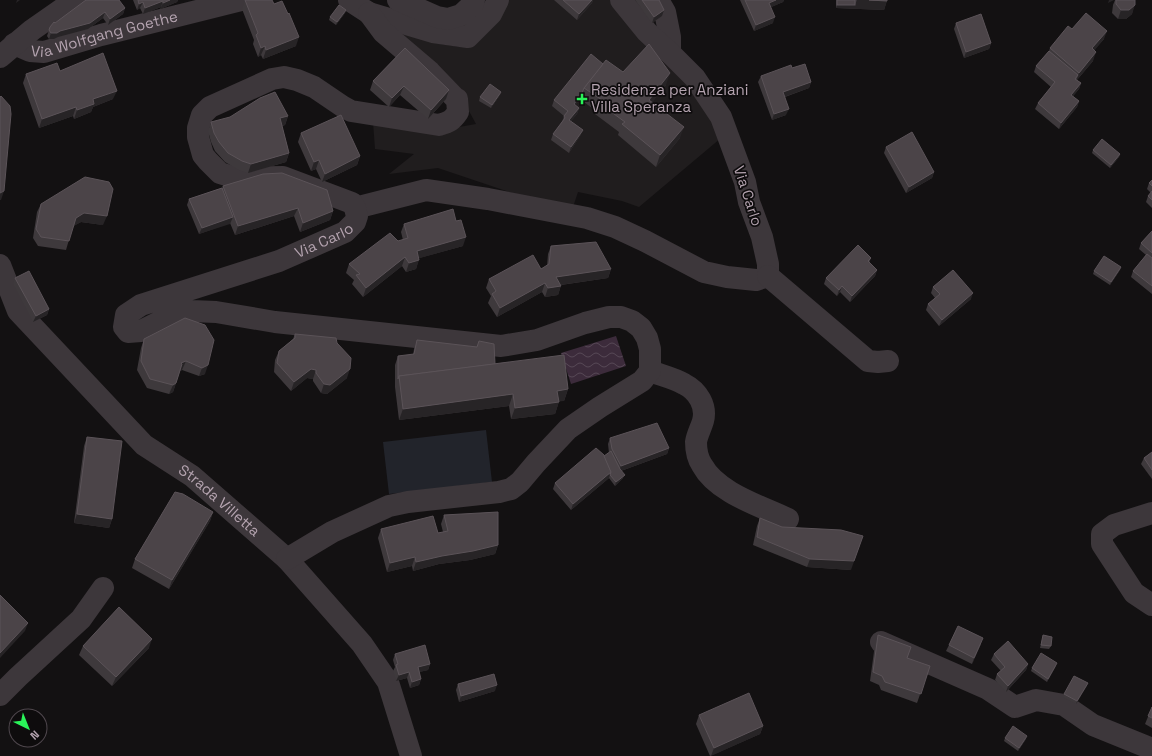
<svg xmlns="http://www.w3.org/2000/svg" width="1152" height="756" font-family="'Space Grotesk',sans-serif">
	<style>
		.built { fill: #201d1e }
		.pitch { fill: #22242b }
		.water { fill: url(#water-waves) }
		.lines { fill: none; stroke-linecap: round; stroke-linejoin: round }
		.minor { stroke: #3d373b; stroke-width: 22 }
		.wall { fill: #3e393c }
		.shaded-wall { fill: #272426 }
		.building { fill: #4b4448; stroke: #5b5358 }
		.poi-dot { fill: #2af359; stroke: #0e0c0d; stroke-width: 1.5 }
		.labels { text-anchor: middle; stroke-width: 3.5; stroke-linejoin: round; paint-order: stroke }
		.street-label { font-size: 15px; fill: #b4a3af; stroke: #0e0c0d }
		.poi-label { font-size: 15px; fill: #b4a3af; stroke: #0e0c0d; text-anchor: start }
	</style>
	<defs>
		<pattern id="water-waves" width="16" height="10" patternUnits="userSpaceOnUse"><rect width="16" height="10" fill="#3c2b3b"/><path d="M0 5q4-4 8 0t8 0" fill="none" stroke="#564755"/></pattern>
	</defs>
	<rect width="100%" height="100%" fill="#131112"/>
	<path class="built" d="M 509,0 L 612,0 L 690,82 L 721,138 L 639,207 L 622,201 L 578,192 L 573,207 L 512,193 L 438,168 L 389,174 L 414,154 L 375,149 L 373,122 L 442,130 L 476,124 L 457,89 L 401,38 L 404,32 L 435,43 L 460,47 Z"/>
	<path class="pitch" d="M 486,430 L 492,482 L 389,494 L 383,442 Z"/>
	<path class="water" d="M 616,336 L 626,366 L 571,384 L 561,353 Z"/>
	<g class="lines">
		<g class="minor">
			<path d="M 349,0 L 369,13 L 433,32 L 468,37 L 491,14 L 498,0"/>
			<path d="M 398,0 L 437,17 L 448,19 L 461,15 L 473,4 L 474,0"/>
			<path d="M 658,0 L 665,12 L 670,37 L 670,53"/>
			<path id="s1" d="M 14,44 L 30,51 L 44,52 L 101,35 L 241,0"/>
			<path d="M 0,57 L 32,30 L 75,0"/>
			<path d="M 355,208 L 426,190 L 488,199 L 587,218 L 615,227 L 645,241 L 704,272 L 727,277 L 756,280 L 768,276 L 768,264 L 762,237 L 749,202 L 745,182 L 721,117 L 695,78 L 670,53 L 661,45 L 647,32 L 621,0"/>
			<path id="s2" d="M 0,265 L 18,311 L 144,445 L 192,476 L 287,559 L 362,644 L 388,682 L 411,756"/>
			<path d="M 768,276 L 868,361 L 878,362 L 888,361"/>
			<path d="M 650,371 C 660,375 674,378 684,384 C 698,391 707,406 703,421 C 701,428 697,435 696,442 C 696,449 698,459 702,465 C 717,493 761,506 788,519"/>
			<path d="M 1152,513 L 1114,525 L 1102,534 L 1102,544 L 1134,593 L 1152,605"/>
			<path id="s3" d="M 287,559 L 332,532 L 389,506 L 408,502 L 499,492 L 511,489 L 520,482 L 536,463 L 568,429 L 600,407 L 642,381 L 650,371 L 650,349 L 647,338 L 641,328 L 632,321 L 621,317 L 609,317 L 585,323 L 537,340 L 501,346 L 275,322 L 216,312 L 191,311 L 169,317 L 141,331 L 128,332 L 124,327 L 126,315 L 141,305 L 279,261 L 345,232 L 355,222 L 357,216 L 355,208 L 352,203 L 283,177 L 236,178 L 220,173 L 208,161 L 203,155 L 198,137 L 198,128 L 202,115 L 210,107 L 272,79 L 284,77 L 297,80 L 314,87 L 342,106 L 351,111 L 439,125 C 449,122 452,121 458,112 L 457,99 L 455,98 L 430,72 L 383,32 L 369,13"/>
			<path d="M 881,642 L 988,689 L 1015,707 L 1036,700 L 1064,705 L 1093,725 L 1152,749"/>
			<path d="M 0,695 L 18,677 L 81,619 L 103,588"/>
		</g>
	</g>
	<g class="wall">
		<path d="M 133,0 L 178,0 L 177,2 L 160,9 L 161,7 L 143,14 L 140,8 L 137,10 Z"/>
		<path d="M 245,0 L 274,4 L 296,46 L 263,59 L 261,55 L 258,57 L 253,44 L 254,40 L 242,9 Z"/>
		<path d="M 554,0 L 593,0 L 592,3 L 577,20 Z"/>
		<path d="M 635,0 L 659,0 L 662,16 L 652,23 Z"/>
		<path d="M 740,0 L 784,0 L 783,2 L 771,7 L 773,23 L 754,31 Z"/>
		<path d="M 836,0 L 887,0 L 884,10 L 836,8 Z"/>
		<path d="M 1115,0 L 1135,0 L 1132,14 L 1126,19 L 1118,19 L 1112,13 L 1113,5 Z"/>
		<path d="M 125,8 L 123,14 L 108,25 L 103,18 L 88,29 L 58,37 L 54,39 L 49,39 L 47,36 L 50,27 L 55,23 Z"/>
		<path d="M 346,10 L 345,13 L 336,25 L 329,20 L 330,17 Z"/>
		<path d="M 956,23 L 991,43 L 989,49 L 964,58 L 954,29 Z"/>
		<path d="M 1072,29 L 1104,39 L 1094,50 L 1093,61 L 1077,80 L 1081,83 L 1079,89 L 1073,96 L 1079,101 L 1077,107 L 1059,129 L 1035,109 L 1038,103 L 1051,87 L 1034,72 L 1036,66 L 1049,51 L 1050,48 Z"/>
		<path d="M 405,48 L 446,99 L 428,119 L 400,95 L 389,107 L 370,90 L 373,81 Z"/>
		<path d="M 603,64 L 623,72 L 666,85 L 652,102 L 680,138 L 656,167 L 618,135 L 619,132 L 595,114 L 596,111 L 580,99 L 575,105 L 579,108 L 577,114 L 571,121 L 583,130 L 580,136 L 569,153 L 551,140 L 553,134 L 562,122 L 564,116 L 552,106 L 554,100 Z"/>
		<path d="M 792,68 L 811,82 L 809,88 L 785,97 L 786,115 L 772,120 L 758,82 L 761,76 Z"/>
		<path d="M 60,71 L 113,99 L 93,107 L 91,112 L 74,119 L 73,116 L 39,128 L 23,83 L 26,74 Z"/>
		<path d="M 501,92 L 500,95 L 491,108 L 479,101 L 480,97 Z"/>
		<path d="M 288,116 L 285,125 L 282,126 L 289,153 L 286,162 L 248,173 L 239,170 L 225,162 L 215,151 L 211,142 L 208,131 L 211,122 Z"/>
		<path d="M 301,133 L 360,156 L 357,165 L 322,182 L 316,169 L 311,171 L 298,142 Z"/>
		<path d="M 886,147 L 934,172 L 932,178 L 906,193 L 884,153 Z"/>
		<path d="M 1093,150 L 1120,154 L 1119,157 L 1110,168 L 1092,153 Z"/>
		<path d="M 1152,180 L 1152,208 L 1146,202 L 1148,196 L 1151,193 L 1147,189 L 1149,183 Z"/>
		<path d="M 223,186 L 333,211 L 330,220 L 300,232 L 294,216 L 235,235 L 230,223 L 199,234 L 187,205 L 189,199 L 222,188 Z"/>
		<path d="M 41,204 L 103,225 L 81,222 L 73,226 L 66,250 L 38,246 L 33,238 L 37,212 Z"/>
		<path d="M 404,224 L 463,246 L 419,258 L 416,269 L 406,272 L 402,266 L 363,297 L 352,284 L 354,280 L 346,273 L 349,264 L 398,241 L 403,240 L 401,232 Z"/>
		<path d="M 1152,231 L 1152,294 L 1131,277 L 1133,271 L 1146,255 L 1139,249 L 1141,243 Z"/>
		<path d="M 551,246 L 611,269 L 608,278 L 561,285 L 558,295 L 545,297 L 542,292 L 497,317 L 488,303 L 491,296 L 486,288 L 489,279 L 541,269 L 547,266 L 548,254 Z"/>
		<path d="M 871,258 L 869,263 L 877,270 L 875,276 L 850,302 L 840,292 L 837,296 L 824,284 L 826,278 Z"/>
		<path d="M 1121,267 L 1120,270 L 1110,285 L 1093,274 L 1094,271 Z"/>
		<path d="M 15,278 L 49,309 L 47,315 L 33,322 L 13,284 Z"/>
		<path d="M 933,287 L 971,299 L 939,326 L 926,310 L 928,304 L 935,298 L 931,293 Z"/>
		<path d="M 185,318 L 205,374 L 199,376 L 182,370 L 180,371 L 173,392 L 169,394 L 147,388 L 137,370 L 141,348 L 144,339 Z"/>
		<path d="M 295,334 L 337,343 L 347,378 L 327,394 L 321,393 L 313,381 L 313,379 L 307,378 L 291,391 L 274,372 L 275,360 L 279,351 L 293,339 Z"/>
		<path d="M 417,340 L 495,364 L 568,389 L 564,401 L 559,401 L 555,414 L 511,419 L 509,406 L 399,420 L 395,387 L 395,365 L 398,356 L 413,355 L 414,349 Z"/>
		<path d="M 87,437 L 112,519 L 109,528 L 74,523 L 84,446 Z"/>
		<path d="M 610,438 L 669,448 L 667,454 L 621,471 L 623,478 L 615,486 L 609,478 L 571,510 L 553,489 L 555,483 L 604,456 L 609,453 L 608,444 Z"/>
		<path d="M 1152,452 L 1152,479 L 1141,464 L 1144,458 Z"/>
		<path d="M 213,512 L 210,521 L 169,589 L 132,568 L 135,559 Z"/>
		<path d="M 444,515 L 498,545 L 495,554 L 470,560 L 439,564 L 413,571 L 412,566 L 387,572 L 378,538 L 381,529 L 438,533 L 443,532 L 441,524 Z"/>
		<path d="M 760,518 L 851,570 L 807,567 L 753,545 L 757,526 Z"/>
		<path d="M 878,635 L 907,658 L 930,666 L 917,703 L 881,690 L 879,685 L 870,681 L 875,644 Z"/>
		<path d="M 1043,635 L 1051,646 L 1049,649 L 1040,648 Z"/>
		<path d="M 981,644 L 972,664 L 946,651 L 949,645 Z"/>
		<path d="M 83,646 L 149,648 L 112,686 L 79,655 Z"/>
		<path d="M 395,654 L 430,664 L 428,670 L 419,672 L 421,679 L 419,685 L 410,688 L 407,678 L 396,681 L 393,671 L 395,667 L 393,660 Z"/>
		<path d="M 994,654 L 1028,664 L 1026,670 L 1006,692 L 995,680 L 997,674 L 1001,671 L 991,660 Z"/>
		<path d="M 1056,666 L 1047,682 L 1031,671 L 1032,668 Z"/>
		<path d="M 1088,683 L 1076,704 L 1063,697 L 1064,694 Z"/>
		<path d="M 458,684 L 495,691 L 459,702 L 456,690 Z"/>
		<path d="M 1152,707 L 1152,728 L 1145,724 Z"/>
		<path d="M 699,715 L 763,726 L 760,734 L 710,756 L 696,724 Z"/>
		<path d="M 1005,738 L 1026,739 L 1018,751 L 1004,741 Z"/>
	</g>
	<g class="shaded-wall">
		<path d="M 17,0 L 20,0 L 16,3 Z"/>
		<path d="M 170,0 L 178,0 L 177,2 L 160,9 L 163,3 Z"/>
		<path d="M 592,0 L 593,0 L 592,3 L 577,20 L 579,14 Z"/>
		<path d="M 776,0 L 784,0 L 783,2 L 767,9 L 769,3 Z"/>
		<path d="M 857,0 L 869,0 L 887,1 L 884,10 L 836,8 L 837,5 L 855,5 Z"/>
		<path d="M 1109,0 L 1114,0 L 1108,3 Z"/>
		<path d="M 163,1 L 161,7 L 143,14 L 145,8 Z"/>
		<path d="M 143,2 L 140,8 L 137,10 L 139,4 Z"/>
		<path d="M 1135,5 L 1132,14 L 1126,19 L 1118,19 L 1121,10 Z"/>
		<path d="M 125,8 L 123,14 L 108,25 L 110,19 Z"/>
		<path d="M 346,10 L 345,13 L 336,25 L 337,22 Z"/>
		<path d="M 664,10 L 662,16 L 652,23 L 654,17 Z"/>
		<path d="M 105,12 L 103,18 L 88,29 L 58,37 L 54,39 L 49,39 L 51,33 L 60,31 Z"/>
		<path d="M 775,17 L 773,23 L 754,31 L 756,25 Z"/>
		<path d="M 1107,31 L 1104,39 L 1089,57 L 1092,48 Z"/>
		<path d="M 299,37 L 296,46 L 263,59 L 266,50 Z"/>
		<path d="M 991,43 L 989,49 L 964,58 L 966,52 Z"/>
		<path d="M 265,46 L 261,55 L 258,57 L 261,48 Z"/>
		<path d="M 1096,52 L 1093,61 L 1076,81 L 1079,73 Z"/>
		<path d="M 670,73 L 666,85 L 645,111 L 649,100 Z"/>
		<path d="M 811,82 L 809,88 L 781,98 L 783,92 Z"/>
		<path d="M 1081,83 L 1079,89 L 1069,101 L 1071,95 Z"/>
		<path d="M 404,86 L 400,95 L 389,107 L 392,98 Z"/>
		<path d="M 449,90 L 446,99 L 428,119 L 431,110 Z"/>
		<path d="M 117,91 L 113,99 L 93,107 L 91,112 L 74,119 L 77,110 L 93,99 Z"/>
		<path d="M 501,92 L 500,95 L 491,108 L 492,105 Z"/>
		<path d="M 582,93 L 580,99 L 572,110 L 574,104 Z"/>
		<path d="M 1079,101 L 1077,107 L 1059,129 L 1061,123 Z"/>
		<path d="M 76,107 L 73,116 L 39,128 L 42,119 Z"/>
		<path d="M 579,108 L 577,114 L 567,126 L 569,120 Z"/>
		<path d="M 789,109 L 786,115 L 772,120 L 774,114 Z"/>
		<path d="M 288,116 L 285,125 L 277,127 L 280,118 Z"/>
		<path d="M 684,127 L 680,138 L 656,167 L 660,155 Z"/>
		<path d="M 583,130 L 580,136 L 569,153 L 571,147 Z"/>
		<path d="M 289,153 L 286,162 L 248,173 L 251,164 Z"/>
		<path d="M 1120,154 L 1119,157 L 1110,168 L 1111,165 Z"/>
		<path d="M 360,156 L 357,165 L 322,182 L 325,174 Z"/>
		<path d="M 319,160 L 316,169 L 311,171 L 314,162 Z"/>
		<path d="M 934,172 L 932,178 L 906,193 L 909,187 Z"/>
		<path d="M 4,191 L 1,200 L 0,200 L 0,193 Z"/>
		<path d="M 298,208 L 294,216 L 235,235 L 238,226 Z"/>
		<path d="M 333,211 L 330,220 L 300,232 L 303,223 Z"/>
		<path d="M 84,213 L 107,216 L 103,225 L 81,222 L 72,227 L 76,218 Z"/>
		<path d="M 233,217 L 230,224 L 199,234 L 202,228 Z"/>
		<path d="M 466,237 L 463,246 L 413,260 L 417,251 Z"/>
		<path d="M 405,257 L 402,266 L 363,297 L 366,288 Z"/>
		<path d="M 419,260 L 416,269 L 406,272 L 409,263 Z"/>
		<path d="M 1121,267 L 1120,270 L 1110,285 L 1111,282 Z"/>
		<path d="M 611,269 L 608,278 L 553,286 L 556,277 Z"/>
		<path d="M 877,270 L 875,276 L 850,302 L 852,296 Z"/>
		<path d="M 545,283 L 542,292 L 497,317 L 500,308 Z"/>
		<path d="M 561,286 L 558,295 L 545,297 L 548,288 Z"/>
		<path d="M 842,286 L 840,292 L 837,296 L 839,290 Z"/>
		<path d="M 973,293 L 971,299 L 939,326 L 942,320 Z"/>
		<path d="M 49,309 L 47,315 L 33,322 L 36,316 Z"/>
		<path d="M 186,361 L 182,370 L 178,372 L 181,363 Z"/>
		<path d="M 208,365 L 205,374 L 199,376 L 202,368 Z"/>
		<path d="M 311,369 L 316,370 L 313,379 L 307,378 L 291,391 L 294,382 Z"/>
		<path d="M 350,369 L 347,378 L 327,394 L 321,393 L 324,384 Z"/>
		<path d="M 176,383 L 173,392 L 169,394 L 173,385 Z"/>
		<path d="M 568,389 L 564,401 L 553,402 L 557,391 Z"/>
		<path d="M 513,394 L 509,406 L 399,420 L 403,409 Z"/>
		<path d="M 559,402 L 555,414 L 511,419 L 515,408 Z"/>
		<path d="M 669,448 L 667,454 L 618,472 L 621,466 Z"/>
		<path d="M 611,472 L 609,478 L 571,510 L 573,504 Z"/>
		<path d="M 625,475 L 623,478 L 615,486 L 616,482 Z"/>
		<path d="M 213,512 L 210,521 L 169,589 L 172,580 Z"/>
		<path d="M 77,514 L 112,519 L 109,528 L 74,523 Z"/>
		<path d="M 863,536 L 851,570 L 807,567 L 810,559 Z"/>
		<path d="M 498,545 L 495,554 L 470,560 L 439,564 L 413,571 L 416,562 L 442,556 Z"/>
		<path d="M 415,557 L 412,566 L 387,572 L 390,563 Z"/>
		<path d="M 28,623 L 25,631 L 0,658 L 0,653 Z"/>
		<path d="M 983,638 L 981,644 L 972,664 L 974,658 Z"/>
		<path d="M 152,639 L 149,648 L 112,686 L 116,677 Z"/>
		<path d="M 1057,663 L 1056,666 L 1047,682 L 1048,679 Z"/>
		<path d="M 430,664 L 428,670 L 416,673 L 418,667 Z"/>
		<path d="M 1028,664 L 1026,670 L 1006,692 L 1008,686 Z"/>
		<path d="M 409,672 L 407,678 L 396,681 L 399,675 Z"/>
		<path d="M 421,679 L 419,685 L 410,688 L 412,682 Z"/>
		<path d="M 1088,683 L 1087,686 L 1076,704 L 1077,701 Z"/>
		<path d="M 497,685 L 495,691 L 459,702 L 461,696 Z"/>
		<path d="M 763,726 L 760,734 L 711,756 L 714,748 Z"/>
		<path d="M 1027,736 L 1026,739 L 1018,751 L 1019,748 Z"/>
	</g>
	<g class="building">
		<path d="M 86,0 L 119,0 L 125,8 L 110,19 L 105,12 L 90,23 L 60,31 L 57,33 L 51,33 L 49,30 L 50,27 L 54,22 L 55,23 Z"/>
		<path d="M 138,0 L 170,0 L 163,3 L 163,1 L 145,8 L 143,2 L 139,4 Z"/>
		<path d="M 245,0 L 272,0 L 274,4 L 282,1 L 288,14 L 289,13 L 299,37 L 266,50 L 265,46 L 261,48 L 256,35 L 258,33 Z"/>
		<path d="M 563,0 L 592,0 L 579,14 Z"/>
		<path d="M 642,0 L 659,0 L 664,10 L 654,17 Z"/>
		<path d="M 745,0 L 776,0 L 769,3 L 775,17 L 756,25 Z"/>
		<rect x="837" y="0" width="18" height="5"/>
		<path d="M 869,0 L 887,0 L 887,1 Z"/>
		<path d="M 1116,0 L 1135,0 L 1135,5 L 1129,10 L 1121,10 L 1116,4 Z"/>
		<path d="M 339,5 L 346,10 L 337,22 L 330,17 Z"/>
		<path d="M 1086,13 L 1107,31 L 1092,48 L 1096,52 L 1079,73 L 1050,48 L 1068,26 L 1072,29 Z"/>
		<path d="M 981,14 L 991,43 L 966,52 L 956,23 Z"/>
		<path d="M 649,44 L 670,73 L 649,100 L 684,127 L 660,155 L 622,124 L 625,122 L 599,103 L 602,100 L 584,88 L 606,60 L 623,72 Z"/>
		<path d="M 405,48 L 449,90 L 431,110 L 404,86 L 392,98 L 373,81 Z"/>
		<path d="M 1049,51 L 1078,75 L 1075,79 L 1081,83 L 1071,95 L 1079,101 L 1061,123 L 1038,103 L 1055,82 L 1036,66 Z"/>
		<path d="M 103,53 L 117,91 L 93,99 L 94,104 L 77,110 L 76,107 L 42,119 L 26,74 L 57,63 L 60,71 Z"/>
		<path d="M 591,54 L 603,64 L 584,88 L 582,93 L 574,104 L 579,108 L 569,120 L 583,130 L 571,147 L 553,134 L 565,118 L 564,116 L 568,111 L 554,100 Z"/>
		<path d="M 805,64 L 811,82 L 783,92 L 789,109 L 774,114 L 761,76 L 791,65 L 792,68 Z"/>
		<path d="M 490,84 L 501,92 L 492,105 L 480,97 Z"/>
		<path d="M 275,92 L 288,116 L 280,118 L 289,153 L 251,164 L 242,161 L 228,153 L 219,142 L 214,133 L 211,122 L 230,117 L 260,98 Z"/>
		<path d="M 1,96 L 10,106 L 11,114 L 4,191 L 0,193 L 0,97 Z"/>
		<path d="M 341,115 L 360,156 L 325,174 L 319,160 L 314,162 L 301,133 Z"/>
		<path d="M 912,132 L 934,172 L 909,187 L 886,147 Z"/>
		<path d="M 1102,139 L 1120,154 L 1111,165 L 1093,150 Z"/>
		<path d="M 282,173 L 327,190 L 333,211 L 303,223 L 298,208 L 238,226 L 223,186 L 263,174 Z"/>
		<path d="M 85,177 L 109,182 L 113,189 L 107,216 L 84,213 L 76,218 L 69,241 L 41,237 L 36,229 L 41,204 Z"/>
		<path d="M 1152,180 L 1152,186 L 1149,183 Z"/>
		<path d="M 222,188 L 233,217 L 202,228 L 189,199 Z"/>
		<path d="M 1152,191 L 1152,200 L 1148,196 Z"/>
		<path d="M 453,209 L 456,221 L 461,220 L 466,237 L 417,251 L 419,260 L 409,263 L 405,257 L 366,288 L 356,275 L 360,274 L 349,264 L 390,233 L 398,241 L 408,238 L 404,224 Z"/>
		<path d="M 1152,231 L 1152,253 L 1141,243 Z"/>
		<path d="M 596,242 L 611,269 L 556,277 L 561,286 L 548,288 L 545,283 L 500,308 L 492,294 L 496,291 L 489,279 L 533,255 L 541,269 L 549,264 L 551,246 Z"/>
		<path d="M 858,245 L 871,258 L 868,261 L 877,270 L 852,296 L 842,286 L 839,290 L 826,278 Z"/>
		<path d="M 1147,254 L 1152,258 L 1152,286 L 1133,271 Z"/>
		<path d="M 1104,256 L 1121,267 L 1111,282 L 1094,271 Z"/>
		<path d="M 953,270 L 973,293 L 942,320 L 928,304 L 940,294 L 933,287 Z"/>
		<path d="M 29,271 L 49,309 L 36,316 L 15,278 Z"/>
		<path d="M 185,318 L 205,325 L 214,340 L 208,365 L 202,368 L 186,361 L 181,363 L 182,364 L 176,383 L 173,385 L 150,379 L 141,361 L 144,339 Z"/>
		<path d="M 295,334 L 336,338 L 337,343 L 351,358 L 350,369 L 330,385 L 324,384 L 316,373 L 316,370 L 311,369 L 294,382 L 277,363 L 279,351 L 295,338 Z"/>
		<path d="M 417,340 L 477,347 L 479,341 L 494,344 L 495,364 L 399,376 L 398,379 L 398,356 L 414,354 Z"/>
		<path d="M 564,355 L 568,389 L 557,391 L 559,402 L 515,408 L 513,394 L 403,409 L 399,376 Z"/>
		<path d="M 657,423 L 669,448 L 621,466 L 612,449 L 610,438 Z"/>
		<path d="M 87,437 L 122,441 L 112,519 L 77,514 Z"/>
		<path d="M 596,448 L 604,455 L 611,472 L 573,504 L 555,483 Z"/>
		<path d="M 611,451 L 620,469 L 625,475 L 616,482 L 610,475 L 611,472 L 604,456 Z"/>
		<path d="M 1152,452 L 1152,470 L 1144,458 Z"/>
		<path d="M 175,492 L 183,494 L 213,512 L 172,580 L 135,559 Z"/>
		<path d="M 498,512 L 498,545 L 473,551 L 442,556 L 416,562 L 415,557 L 390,563 L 381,529 L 433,516 L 438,533 L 448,531 L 444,515 Z"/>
		<path d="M 760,518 L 782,527 L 841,530 L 863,536 L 854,561 L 810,559 L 757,537 Z"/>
		<path d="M 0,595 L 28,623 L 0,653 Z"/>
		<path d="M 119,607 L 152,639 L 116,677 L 83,646 Z"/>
		<path d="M 958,626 L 983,638 L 974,658 L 949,645 Z"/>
		<path d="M 878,635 L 911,647 L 907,658 L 930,666 L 921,694 L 885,682 L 882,676 L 873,672 Z"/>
		<path d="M 1043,635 L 1052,637 L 1051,646 L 1041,645 Z"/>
		<path d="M 1008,641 L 1028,664 L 1008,686 L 997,674 L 1005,667 L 994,654 Z"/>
		<path d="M 425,645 L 430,664 L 418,667 L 421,679 L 412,682 L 409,672 L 399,675 L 396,665 L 398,664 L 395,654 Z"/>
		<path d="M 1041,653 L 1057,663 L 1048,679 L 1032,668 Z"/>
		<path d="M 494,674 L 497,685 L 461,696 L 458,684 Z"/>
		<path d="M 1074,676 L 1088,683 L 1077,701 L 1064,694 Z"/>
		<path d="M 749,693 L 763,726 L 714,748 L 699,715 Z"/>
		<path d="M 1152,707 L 1152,718 L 1148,716 Z"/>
		<path d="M 1013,726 L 1027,736 L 1019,748 L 1005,738 Z"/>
	</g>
	<path class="poi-dot" d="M580 93h4v4h4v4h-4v4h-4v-4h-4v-4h4z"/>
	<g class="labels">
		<g class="street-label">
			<text dy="5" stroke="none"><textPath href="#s1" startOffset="94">Via Wolfgang Goethe</textPath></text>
			<text transform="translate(748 196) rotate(72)" y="5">Via Carlo</text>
			<text dy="5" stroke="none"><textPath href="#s3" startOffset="1225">Via Carlo</textPath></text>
			<text dy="5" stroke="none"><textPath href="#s2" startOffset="327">Strada Villetta</textPath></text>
		</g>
		<g class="poi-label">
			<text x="591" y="95">Residenza per Anziani<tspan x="591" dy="17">Villa Speranza</tspan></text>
		</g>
	</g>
	<g transform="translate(28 728) rotate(137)"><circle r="19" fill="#0e0c0d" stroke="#50484e"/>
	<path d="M0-3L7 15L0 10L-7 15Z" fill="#2af359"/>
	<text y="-6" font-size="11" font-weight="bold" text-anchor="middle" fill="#b4a3af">N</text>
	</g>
</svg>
